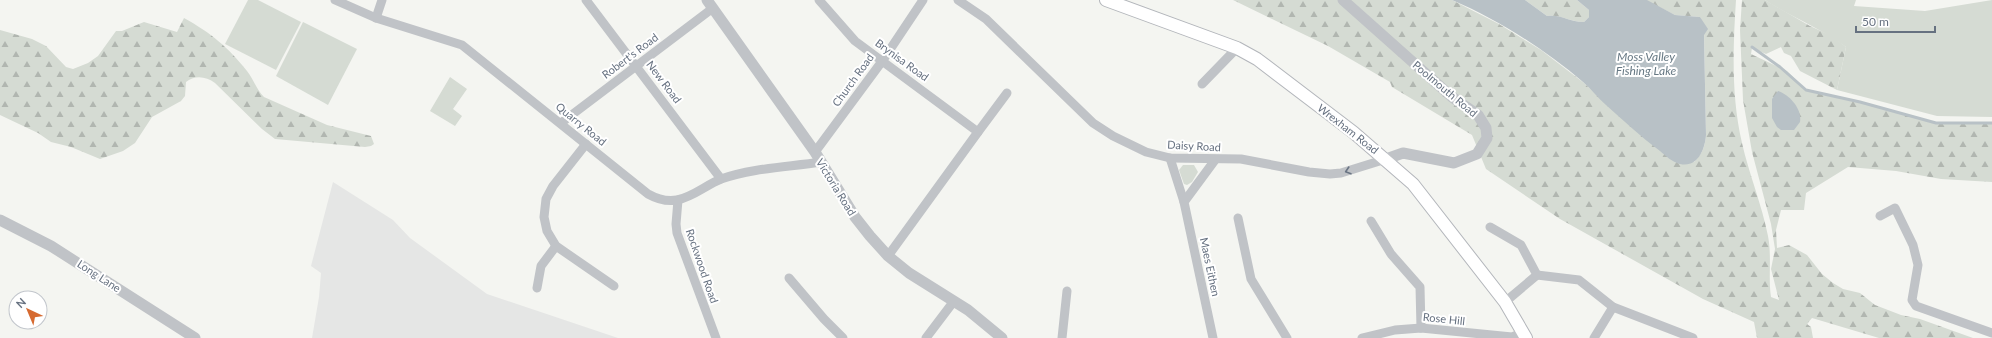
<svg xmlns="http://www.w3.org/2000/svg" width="1992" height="338" font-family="Lato,sans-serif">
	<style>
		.built { fill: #e5e6e5 }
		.green { fill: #d5dbd3 }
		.forest { fill: url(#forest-firs) }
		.water { fill: #b8c1c6 }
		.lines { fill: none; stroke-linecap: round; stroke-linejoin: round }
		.stream { stroke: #b8c1c6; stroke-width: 3 }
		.secondary-casing { stroke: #b3b6bb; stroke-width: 14 }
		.minor { stroke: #c0c3c7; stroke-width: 9 }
		.tertiary { stroke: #c0c3c7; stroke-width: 11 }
		.secondary { stroke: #fff; stroke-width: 12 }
		.oneway { stroke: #6a7584 }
		.labels { text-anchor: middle; stroke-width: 4; stroke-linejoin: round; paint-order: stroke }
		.street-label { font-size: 11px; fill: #667180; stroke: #fff }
		.water-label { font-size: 12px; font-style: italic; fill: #677984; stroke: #fff }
	</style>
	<defs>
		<pattern id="forest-firs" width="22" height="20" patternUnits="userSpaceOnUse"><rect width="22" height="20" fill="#d5dbd3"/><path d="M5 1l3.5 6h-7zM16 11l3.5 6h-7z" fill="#b1b6b0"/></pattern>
	</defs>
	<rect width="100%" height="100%" fill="#f4f5f1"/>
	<path class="built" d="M 333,182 L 393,220 L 410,238 L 487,294 L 618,338 L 312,338 L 319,297 L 321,273 L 311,266 Z"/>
	<g class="green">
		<path d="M 248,0 L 258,0 L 301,22 L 276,70 L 225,44 Z"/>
		<path d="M 1765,0 L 1856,0 L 1854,6 L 1925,11 L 1992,0 L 1992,117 L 1937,116 L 1837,90 L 1846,47 C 1821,28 1791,17 1765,0 Z"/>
		<path d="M 303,22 L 357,49 L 328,105 L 276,76 Z"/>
		<path d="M 450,77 L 467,89 L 453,109 L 462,116 L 455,126 L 430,111 Z"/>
		<path d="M 1183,165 L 1194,165 L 1198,172 L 1192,182 L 1187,185 L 1184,184 L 1179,170 Z"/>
	</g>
	<g class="forest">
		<path d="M 1233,0 L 1452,0 L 1499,24 L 1541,50 L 1584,83 L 1614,111 L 1694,162 C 1703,153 1705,146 1706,135 L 1704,32 L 1700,17 L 1675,15 L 1645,0 L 1736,0 C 1733,47 1731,96 1742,143 C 1749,174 1762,205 1768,236 C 1772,257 1768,277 1771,297 L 1779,300 L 1771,269 L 1775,249 L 1771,224 L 1752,152 L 1743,100 L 1740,30 L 1742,0 L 1765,0 L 1810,26 L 1832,36 L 1846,47 L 1837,90 L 1800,71 L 1791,56 L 1784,53 L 1781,47 L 1766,54 L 1752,48 L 1751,54 L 1787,71 L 1806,90 L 1854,100 L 1936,123 L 1992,123 L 1992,182 L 1941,179 L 1896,171 L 1848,167 L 1806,193 L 1804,210 L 1781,210 L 1776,230 L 1777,248 L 1789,245 L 1807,255 L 1822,274 L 1833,283 L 1843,289 L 1860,293 L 1875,305 L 1901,315 L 1920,319 L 1973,338 L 1879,338 L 1812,318 L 1807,324 L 1811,327 L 1813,338 L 1757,338 L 1754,322 L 1703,299 L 1560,219 L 1486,169 L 1472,135 L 1392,87 L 1390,82 L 1328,46 Z"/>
		<path d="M 1525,0 L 1577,0 L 1589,10 L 1589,17 L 1584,22 C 1569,22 1562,14 1547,16 Z"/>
		<path d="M 184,18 C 211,33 228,47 247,71 C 254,80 256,89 264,97 L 327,125 L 371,136 L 374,144 L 371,146 L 365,147 L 275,139 L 262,129 L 215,83 C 206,76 194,75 186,82 L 185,96 L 181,101 L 152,117 L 135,143 L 123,151 L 100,159 L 71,147 L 51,142 L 38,133 L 0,115 L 0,30 L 32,39 L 46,46 L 66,67 L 73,69 L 88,63 L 98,56 L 116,31 L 122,31 L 144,22 L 177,32 Z"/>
	</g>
	<g class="water">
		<path d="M 1452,0 L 1525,0 L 1547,16 C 1563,14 1568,22 1584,22 L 1589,17 L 1589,10 L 1577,0 L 1647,0 L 1675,15 L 1700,17 L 1708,29 L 1704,35 L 1706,135 C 1705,149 1698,168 1680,164 C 1672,162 1666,156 1660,151 C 1641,137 1624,121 1606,105 C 1598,98 1591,89 1583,82 C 1544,49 1499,20 1452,0 Z"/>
		<path d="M 1778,91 C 1790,95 1802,109 1800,122 L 1794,130 L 1781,130 L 1777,127 L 1772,118 L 1772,99 Z"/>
	</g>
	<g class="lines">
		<path class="stream" d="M 1752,47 L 1780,67 L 1806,90 L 1860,102 L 1936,123 L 1992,123"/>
		<defs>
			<path id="secondary" d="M 1106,0 L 1237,48 L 1257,59 L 1353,132 L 1413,184 L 1505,302 L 1526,338"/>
		</defs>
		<use href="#secondary" class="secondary-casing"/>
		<g class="minor">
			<path d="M 335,0 L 376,18 L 462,45 L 648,194 C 657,199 666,202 677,200 C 693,197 706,185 721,179 C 752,168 788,167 821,162"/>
			<path d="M 586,0 L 721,179"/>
			<path d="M 819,0 L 855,41 L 978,132 L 888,256"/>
			<path d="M 958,0 L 986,19 L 1093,123 L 1113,136 L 1146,152 L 1170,158 L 1241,159 L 1309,172 L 1330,174 L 1341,173 L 1386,159"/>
			<path d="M 376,18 L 382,0"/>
			<path d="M 1202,84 L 1237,48"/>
			<path d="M 561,123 L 713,8"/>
			<path d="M 978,132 L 1007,93"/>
			<path d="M 586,144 L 553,186 L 546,199 L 544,217 L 547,231 L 556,246 L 614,286"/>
			<path d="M 815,152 L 883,60 L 923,0"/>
			<path d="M 1170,158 L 1184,202"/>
			<path d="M 678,200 L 676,224 L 677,233 L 716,338"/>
			<path d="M 1880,216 L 1895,208 L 1913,245 L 1918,265 L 1912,300 L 1916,306 L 1992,333"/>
			<path d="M 1238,218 L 1251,279 L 1287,338"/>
			<path d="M 1371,221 L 1391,254 L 1420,287 L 1421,328"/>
			<path d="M 1490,227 L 1521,245 L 1537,275 L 1505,302"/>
			<path d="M 1537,275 L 1579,280 L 1613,307 L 1693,338"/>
			<path d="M 789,278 L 824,319 L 843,338"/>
			<path d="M 537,288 L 541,266 L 556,246"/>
			<path d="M 926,338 L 954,301"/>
			<path d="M 1062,338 L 1067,291"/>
			<path d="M 1213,338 L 1184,202 L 1215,160"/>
			<path d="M 1362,338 L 1395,330 L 1421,328 L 1512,337 L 1523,332"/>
			<path d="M 1594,338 L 1613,307"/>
		</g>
		<g class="tertiary">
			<path d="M 707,0 L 815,152 L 855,217 L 870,236 L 888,256 L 909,273 L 968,310 L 1002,338"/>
			<path d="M 1343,0 L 1452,97 L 1478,115 L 1486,128 L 1487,138 L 1477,154 L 1454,163 L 1403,153 L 1386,159"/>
			<path d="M 0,220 L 51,246 L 195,338"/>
		</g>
		<use href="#secondary" class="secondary"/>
	</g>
	<defs><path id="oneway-chevron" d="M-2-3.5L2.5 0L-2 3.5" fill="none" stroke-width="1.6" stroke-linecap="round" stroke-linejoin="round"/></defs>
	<use class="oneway" href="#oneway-chevron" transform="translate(1348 171) rotate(162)"/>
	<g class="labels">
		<g class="street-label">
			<text transform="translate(630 56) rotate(-37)" y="4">Robert's Road</text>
			<text transform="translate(902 60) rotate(36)" y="4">Brynisa Road</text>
			<text transform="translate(853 80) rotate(-54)" y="4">Church Road</text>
			<text transform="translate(664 82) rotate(53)" y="4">New Road</text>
			<text transform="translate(1445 89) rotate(40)" y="4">Poolmouth Road</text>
			<text transform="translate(581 124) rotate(39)" y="4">Quarry Road</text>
			<text transform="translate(1348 129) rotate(38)" y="4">Wrexham Road</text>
			<text transform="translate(1194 146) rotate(3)" y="4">Daisy Road</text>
			<text transform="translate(836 187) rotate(58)" y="4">Victoria Road</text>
			<text transform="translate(702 266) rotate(71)" y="4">Rockwood Road</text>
			<text transform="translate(1210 267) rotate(78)" y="4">Maes Eithen</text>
			<text transform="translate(99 276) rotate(33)" y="4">Long Lane</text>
			<text transform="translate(1444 319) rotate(6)" y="4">Rose Hill</text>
		</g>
		<g class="water-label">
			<text x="1646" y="61">Moss Valley<tspan x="1646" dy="14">Fishing Lake</tspan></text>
		</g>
	</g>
	<g transform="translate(28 310) rotate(316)"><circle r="19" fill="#ffffff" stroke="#c2c6cc"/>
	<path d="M0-3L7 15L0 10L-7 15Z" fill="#d66a30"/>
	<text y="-6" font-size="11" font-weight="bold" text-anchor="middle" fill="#667180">N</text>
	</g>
	<path d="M1856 26v6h79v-6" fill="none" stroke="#667180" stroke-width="2"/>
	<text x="1862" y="26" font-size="12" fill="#667180" stroke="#ffffff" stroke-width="3" paint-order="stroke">50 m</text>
</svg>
